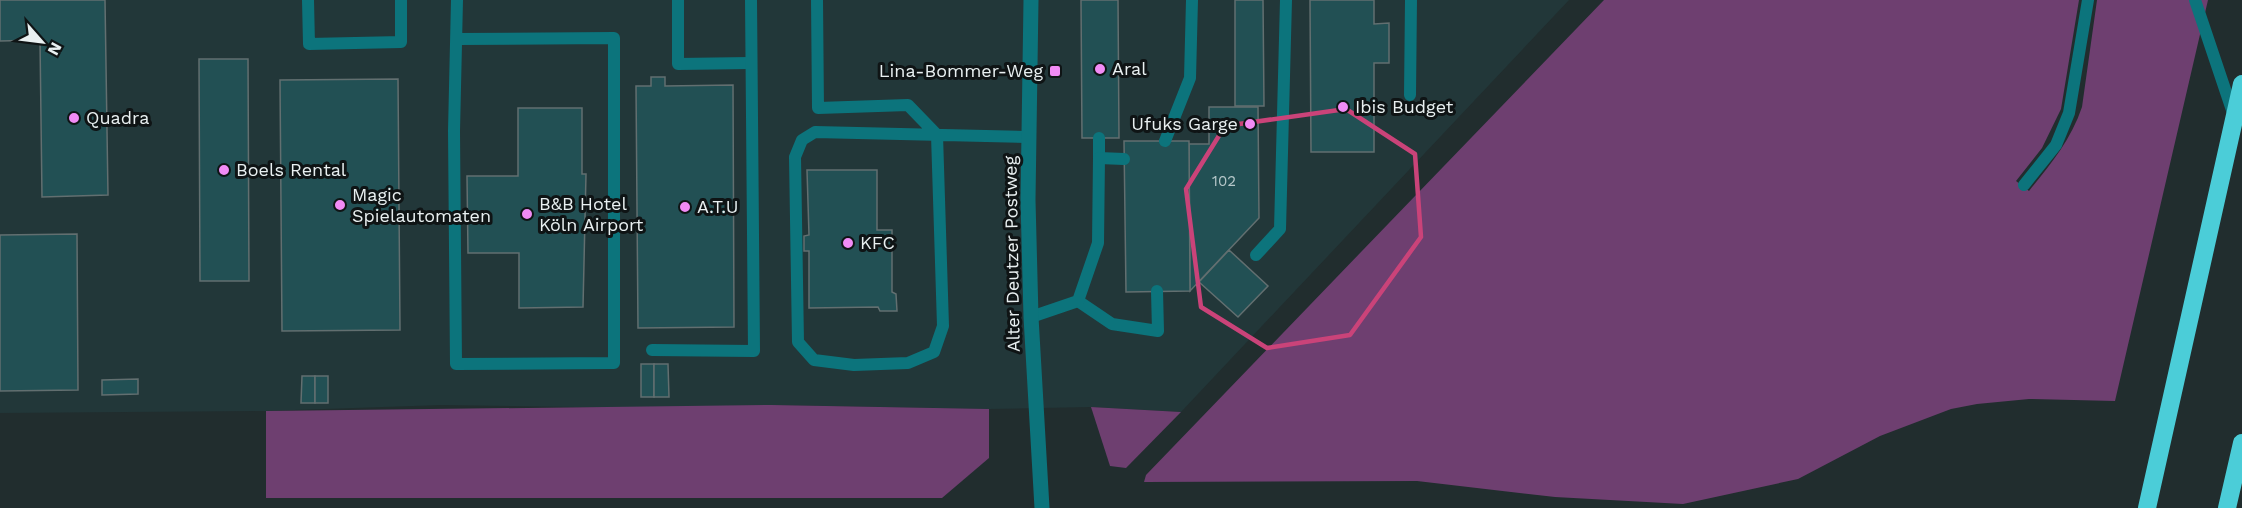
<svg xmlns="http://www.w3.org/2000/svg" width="2242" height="508" font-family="'Work Sans',sans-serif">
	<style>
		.built { fill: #223739 }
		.green { fill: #6e3f70 }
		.building { fill: #225054; stroke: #626f70; stroke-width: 1.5 }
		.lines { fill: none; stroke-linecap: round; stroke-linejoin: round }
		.service { stroke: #0c747c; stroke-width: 12 }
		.tertiary { stroke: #0c747c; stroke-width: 15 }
		.motorway { stroke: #4bcdd8; stroke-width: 18 }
		.marked { fill: none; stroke: #ca4379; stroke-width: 4.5; stroke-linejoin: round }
		.poi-dot { fill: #f18bf5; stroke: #0f1415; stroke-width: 2 }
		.labels { text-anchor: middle; stroke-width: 6; stroke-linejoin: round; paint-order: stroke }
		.number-label { font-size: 15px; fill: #b7c8ca }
		.poi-label { font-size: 18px; fill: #e9f0f1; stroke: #0f1415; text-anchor: start }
		.street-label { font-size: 18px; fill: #e9f0f1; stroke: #0f1415 }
	</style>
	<rect width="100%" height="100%" fill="#212d2e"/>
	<path class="built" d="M 0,0 L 1569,0 L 1181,412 L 1091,407 L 989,409 L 772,405 L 640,408 L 442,405 L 266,411 L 0,413 Z"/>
	<g class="green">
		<path d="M 1604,0 L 2079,0 L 2061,109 L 2042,148 L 2016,181 L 2029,191 C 2050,165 2071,140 2082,107 L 2097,0 L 2208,0 L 2115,401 L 2029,399 L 1977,404 L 1951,409 L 1880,436 L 1798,479 L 1683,504 L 1555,497 L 1417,481 L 1144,482 L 1146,475 Z"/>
		<path d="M 772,405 L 989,409 L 989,458 L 942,498 L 266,498 L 266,411 Z"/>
		<path d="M 1091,407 L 1181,412 L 1126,468 L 1110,466 Z"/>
	</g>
	<g class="building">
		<path d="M 0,0 L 105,0 L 108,195 L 42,197 L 40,40 L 0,41 Z"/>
		<path d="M 1081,0 L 1118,0 L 1119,138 L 1082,138 Z"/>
		<path d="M 1235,0 L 1263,0 L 1264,106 L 1235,106 Z"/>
		<path d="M 1310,0 L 1374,0 L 1374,24 L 1389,23 L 1389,63 L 1374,63 L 1374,152 L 1311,152 Z"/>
		<path d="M 199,59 L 248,59 L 249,281 L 200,281 Z"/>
		<path d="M 651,77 L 665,77 L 665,86 L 733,85 L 734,327 L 638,328 L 636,86 L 651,86 Z"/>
		<path d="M 398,79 L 400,330 L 282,331 L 280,80 Z"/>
		<path d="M 1209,107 L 1258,107 L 1259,218 L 1190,291 L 1189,144 L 1209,144 Z"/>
		<path d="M 518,108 L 582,108 L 582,174 L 586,174 L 583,307 L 519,308 L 519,253 L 468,253 L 467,176 L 518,176 Z"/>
		<path d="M 1124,141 L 1189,141 L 1190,291 L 1126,292 Z"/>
		<path d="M 807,170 L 877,170 L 877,230 L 892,230 L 892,292 L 896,294 L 897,311 L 880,311 L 878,307 L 809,308 L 809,251 L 804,251 L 804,236 L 809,235 Z"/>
		<path d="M 77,234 L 78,390 L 0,391 L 0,235 Z"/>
		<path d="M 1229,250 L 1268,286 L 1238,317 L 1199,282 Z"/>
		<rect x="641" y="364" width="13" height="33"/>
		<path d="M 654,364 L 668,364 L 669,397 L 654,397 Z"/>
		<path d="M 302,376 L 315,376 L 315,403 L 301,403 Z"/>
		<rect x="315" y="376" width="13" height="27"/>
		<path d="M 138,379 L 138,394 L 102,395 L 102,380 Z"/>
	</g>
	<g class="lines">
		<g class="service">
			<path d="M 308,0 L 309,44 L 401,42 L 401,0"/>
			<path d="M 678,0 L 678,64 L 750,63"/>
			<path d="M 817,0 L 818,108 L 908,105 L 937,135 L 943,326 L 934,352 L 908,363 L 854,365 L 814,360 L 798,342 L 795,157 L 802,140 L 815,132 L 1029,137"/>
			<path d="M 2195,0 L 2234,116"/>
			<path d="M 457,39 L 614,38 L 614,363 L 456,364 L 454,131 L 457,0"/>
			<path d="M 1410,95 L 1411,0"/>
			<path d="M 1099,138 L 1099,158"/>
			<path d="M 1165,141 L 1190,78 L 1192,0"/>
			<path d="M 2024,185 L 2056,145 L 2069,113 L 2088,0"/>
			<path d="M 1256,255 L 1280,229 L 1286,0"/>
			<path d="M 1078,301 L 1112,324 L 1158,331 L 1157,291"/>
			<path d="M 1031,317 L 1078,301 L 1098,243 L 1099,158 L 1124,159"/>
			<path d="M 652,350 L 754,351 L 751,0"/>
		</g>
		<path class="tertiary" d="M 1031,0 L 1028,200 L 1031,317 L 1042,508"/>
		<g class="motorway">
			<path d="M 2147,508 L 2242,84"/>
			<path d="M 2227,508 L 2242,443"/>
		</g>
	</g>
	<path class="marked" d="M 1346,109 L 1415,154 L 1421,237 L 1350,335 L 1267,348 L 1201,307 L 1186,189 L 1225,126 Z"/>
	<g class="poi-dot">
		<circle cx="1100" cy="69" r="6"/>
		<rect x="1049" y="65" width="12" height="12" rx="3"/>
		<circle cx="1343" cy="107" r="6"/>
		<circle cx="74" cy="118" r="6"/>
		<circle cx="1250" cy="124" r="6"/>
		<circle cx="224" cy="170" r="6"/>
		<circle cx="340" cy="205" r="6"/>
		<circle cx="685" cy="207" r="6"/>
		<circle cx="527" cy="214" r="6"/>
		<circle cx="848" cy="243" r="6"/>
	</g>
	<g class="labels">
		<g class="number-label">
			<text x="1224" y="186">102</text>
		</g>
		<g class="poi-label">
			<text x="1112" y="75">Aral</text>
			<text x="1043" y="77" text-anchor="end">Lina-Bommer-Weg</text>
			<text x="1355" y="113">Ibis Budget</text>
			<text x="86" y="124">Quadra</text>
			<text x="1238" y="130" text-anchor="end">Ufuks Garge</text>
			<text x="236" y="176">Boels Rental</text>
			<text x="352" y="201">Magic<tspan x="352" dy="21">Spielautomaten</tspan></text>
			<text x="539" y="210">B&amp;B Hotel<tspan x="539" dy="21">Köln Airport</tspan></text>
			<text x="697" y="213">A.T.U</text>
			<text x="860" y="249">KFC</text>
		</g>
		<g class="street-label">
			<text transform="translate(1012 254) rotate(-91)" y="6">Alter Deutzer Postweg</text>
		</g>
	</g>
	<g transform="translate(42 42) rotate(118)" stroke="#0f1415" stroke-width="4.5" paint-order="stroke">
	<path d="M0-4.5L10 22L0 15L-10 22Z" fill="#e9f0f1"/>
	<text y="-9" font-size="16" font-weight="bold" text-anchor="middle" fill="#e9f0f1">N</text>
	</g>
</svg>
